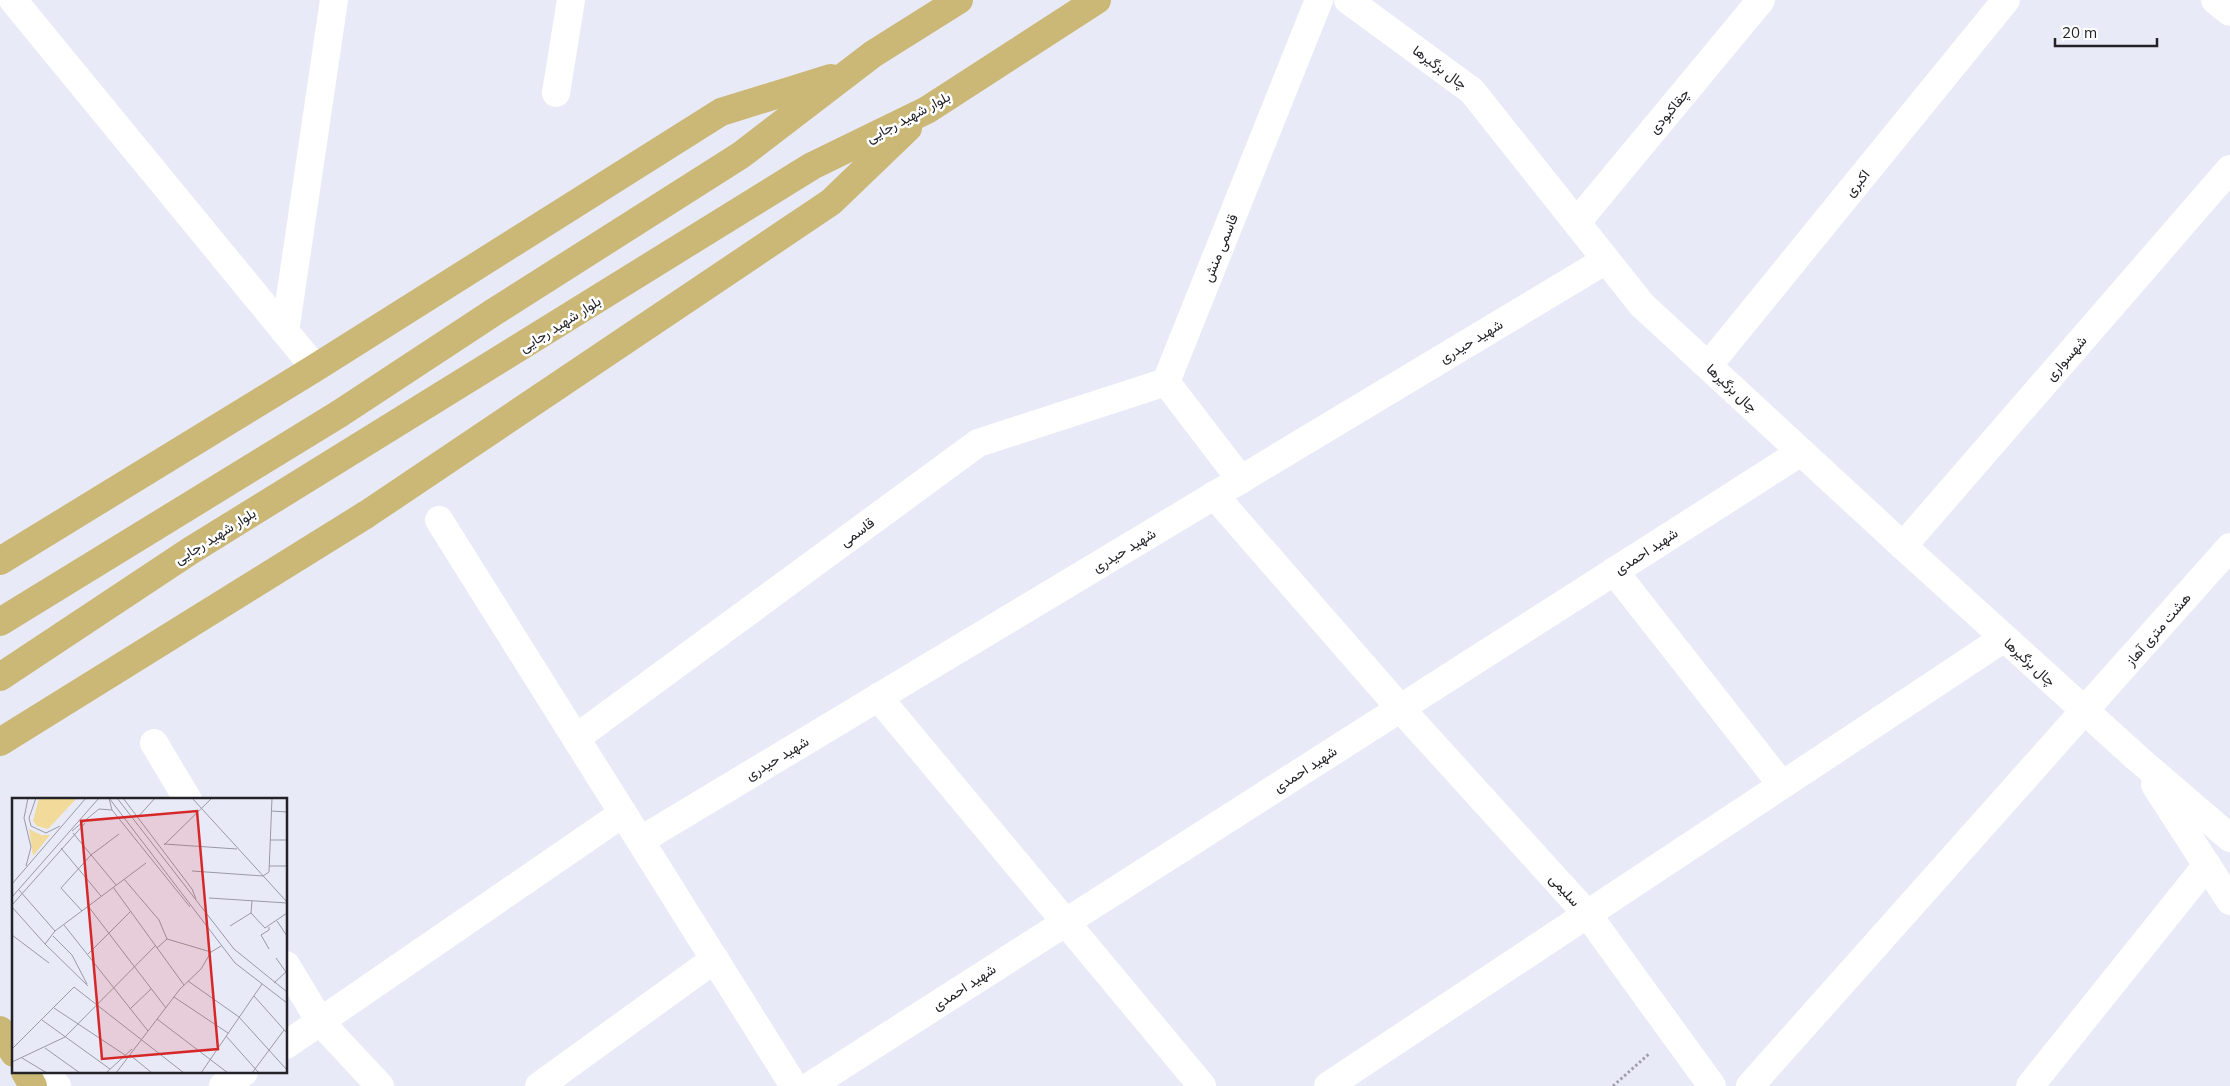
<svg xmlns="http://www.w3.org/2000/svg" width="2230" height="1086" font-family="Mulish,Vazirmatn,sans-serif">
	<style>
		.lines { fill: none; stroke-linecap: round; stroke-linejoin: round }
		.path { stroke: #9fa0aa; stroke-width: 3; stroke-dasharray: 2.5 2.5; stroke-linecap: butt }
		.minor { stroke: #fff; stroke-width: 28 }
		.major { stroke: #cbb776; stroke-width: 28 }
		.labels { text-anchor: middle; stroke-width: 5; stroke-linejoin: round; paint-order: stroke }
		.street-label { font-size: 14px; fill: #222227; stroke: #fff }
		.inset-road { fill: none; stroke: #999aa4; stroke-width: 1 }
		.view { fill: #d62828; fill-opacity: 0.15; stroke: #d62828; stroke-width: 2.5 }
		.inset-edge { fill: none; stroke: #222227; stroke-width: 2.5 }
	</style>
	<rect width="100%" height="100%" fill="#e9eaf8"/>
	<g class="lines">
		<path class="path" d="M 1613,1086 L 1650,1053"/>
		<g class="minor">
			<path d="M 13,0 L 315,368"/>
			<path d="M 1348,0 L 1472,91 L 1642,305 L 1903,546 L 2137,758 L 2230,838"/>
			<path d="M 2215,0 L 2230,12"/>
			<path d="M 556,93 L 571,0"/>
			<path d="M 1577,222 L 1761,0"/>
			<path d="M 285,332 L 334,0"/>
			<path d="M 1708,366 L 2006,0"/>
			<path d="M 1241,480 L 1166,382 L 1319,0"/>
			<path d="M 1214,495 L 1400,708 L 1588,915 L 1712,1086"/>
			<path d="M 439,520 L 794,1086"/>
			<path d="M 1903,546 L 2230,169"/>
			<path d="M 1614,571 L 1782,785"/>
			<path d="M 878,697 L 1202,1086"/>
			<path d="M 576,738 L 978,443 L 1166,382"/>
			<path d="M 154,743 L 188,800"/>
			<path d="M 2155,785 L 2230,901"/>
			<path d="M 641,840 L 1606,260"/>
			<path d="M 286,965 L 321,1023 L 380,1086"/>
			<path d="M 286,1045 L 622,814"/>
			<path d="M 44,1072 L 57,1086"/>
			<path d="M 223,1086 L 244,1072"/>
			<path d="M 539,1086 L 715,959"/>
			<path d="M 810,1086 L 1801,452"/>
			<path d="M 1328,1086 L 2004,638"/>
			<path d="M 1750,1086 L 2230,547"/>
			<path d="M 2030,1086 L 2207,865"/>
		</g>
		<g class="major">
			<path d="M 0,561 L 315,368 L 721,112 L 831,78"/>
			<path d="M 0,622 L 339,414 L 494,312 L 741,155 L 873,54 L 959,0"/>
			<path d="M 0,677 L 190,551 L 812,166 L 927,110 L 1097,0"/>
			<path d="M 0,742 L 367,514 L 831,202 L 908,128"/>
			<path d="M 0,1030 L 14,1053"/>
			<path d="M 25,1072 L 33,1086"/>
		</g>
	</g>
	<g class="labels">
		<g class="street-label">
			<text transform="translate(1440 67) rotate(36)" y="5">چال بزگیرها</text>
			<text transform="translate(1669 111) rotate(-50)" y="5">چقاکبودی</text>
			<text transform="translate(908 117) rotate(-28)" y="5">بلوار شهید رجایی</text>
			<text transform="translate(1857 183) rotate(-51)" y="5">اکبری</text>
			<text transform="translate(1220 248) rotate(-68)" y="5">قاسمی منش</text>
			<text transform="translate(560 324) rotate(-32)" y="5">بلوار شهید رجایی</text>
			<text transform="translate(1471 341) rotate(-31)" y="5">شهید حیدری</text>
			<text transform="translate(2066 358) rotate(-49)" y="5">شهسواری</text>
			<text transform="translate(1732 388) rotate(43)" y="5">چال بزگیرها</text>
			<text transform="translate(857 532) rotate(-36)" y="5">قاسمی</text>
			<text transform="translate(215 536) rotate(-32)" y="5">بلوار شهید رجایی</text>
			<text transform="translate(1124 550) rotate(-31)" y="5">شهید حیدری</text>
			<text transform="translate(1646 551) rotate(-33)" y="5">شهید احمدی</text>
			<text transform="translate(2158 629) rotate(-49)" y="5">هشت متری آهاز</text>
			<text transform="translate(2030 662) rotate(42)" y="5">چال بزگیرها</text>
			<text transform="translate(777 758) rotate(-31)" y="5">شهید حیدری</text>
			<text transform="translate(1305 769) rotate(-33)" y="5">شهید احمدی</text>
			<text transform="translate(1565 890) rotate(48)" y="5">سلیمی</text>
			<text transform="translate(964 987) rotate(-33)" y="5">شهید احمدی</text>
		</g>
	</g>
	<g transform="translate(12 798)">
		<rect width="275" height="275" fill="#e9eaf8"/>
		<path d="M 27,0 L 65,0 L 36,31 L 25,28 L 21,23 ZM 17,31 L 29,37 L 38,37 L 21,58 Z" fill="#f2da9a"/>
		<path class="inset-road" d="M 24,0 L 17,20 L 19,28 L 34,35 L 48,28M 97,0 L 223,165 L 275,205M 97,0 L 100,12 L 178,109M 105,0 L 222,151 L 275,194M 111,0 L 180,91 L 184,101M 180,0 L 275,104M 259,13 L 275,14M 126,19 L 143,0M 60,33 L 87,11 L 100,12M 61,35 L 104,87M 258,42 L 275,42M 152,46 L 225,51M 152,47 L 200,0M 49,50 L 89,98M 14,68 L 19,49 L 12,20 L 16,0M 257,68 L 275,68M 180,73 L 251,78 L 257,74 L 260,0M 112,81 L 147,122 L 155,141M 0,86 L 74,0M 101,89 L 172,187M 7,92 L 43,133M 0,99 L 87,0M 197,100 L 275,105M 0,107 L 73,25M 76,108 L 154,210M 0,109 L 33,146M 70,113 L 49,90 L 79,57 L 107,36M 239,115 L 253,130 L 275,115M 265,123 L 275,138M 52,127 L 136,233M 218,128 L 239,115 L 240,103M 0,137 L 37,165M 41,138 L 60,157 L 75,186M 145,150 L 155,141 L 199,154M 257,151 L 249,137 L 257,132 L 257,129M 75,157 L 119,113M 264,160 L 274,174M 176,183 L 227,219 L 275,272M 262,185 L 275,173M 76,188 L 33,146 L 43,133 L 134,65M 242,198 L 275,235M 162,199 L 216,235M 42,210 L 113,257M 118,211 L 139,191M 145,221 L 216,275M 30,222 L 98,271M 214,238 L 247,275M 33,250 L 68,275M 0,251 L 62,189 L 172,275M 118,257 L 140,275M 10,260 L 35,275M 0,264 L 53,239 L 144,147M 94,275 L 120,251M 104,275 L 168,191 L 189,171 L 199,154 L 209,148M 189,275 L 250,186M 240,275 L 272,232"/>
		<path class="view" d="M 185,13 L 206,251 L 90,261 L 69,23 Z"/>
		<rect width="275" height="275" class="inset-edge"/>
	</g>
	<path d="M2055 38v8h102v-8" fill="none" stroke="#222227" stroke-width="2.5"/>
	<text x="2062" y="38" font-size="15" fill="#222227" stroke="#ffffff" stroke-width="4" paint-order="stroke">20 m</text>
</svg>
